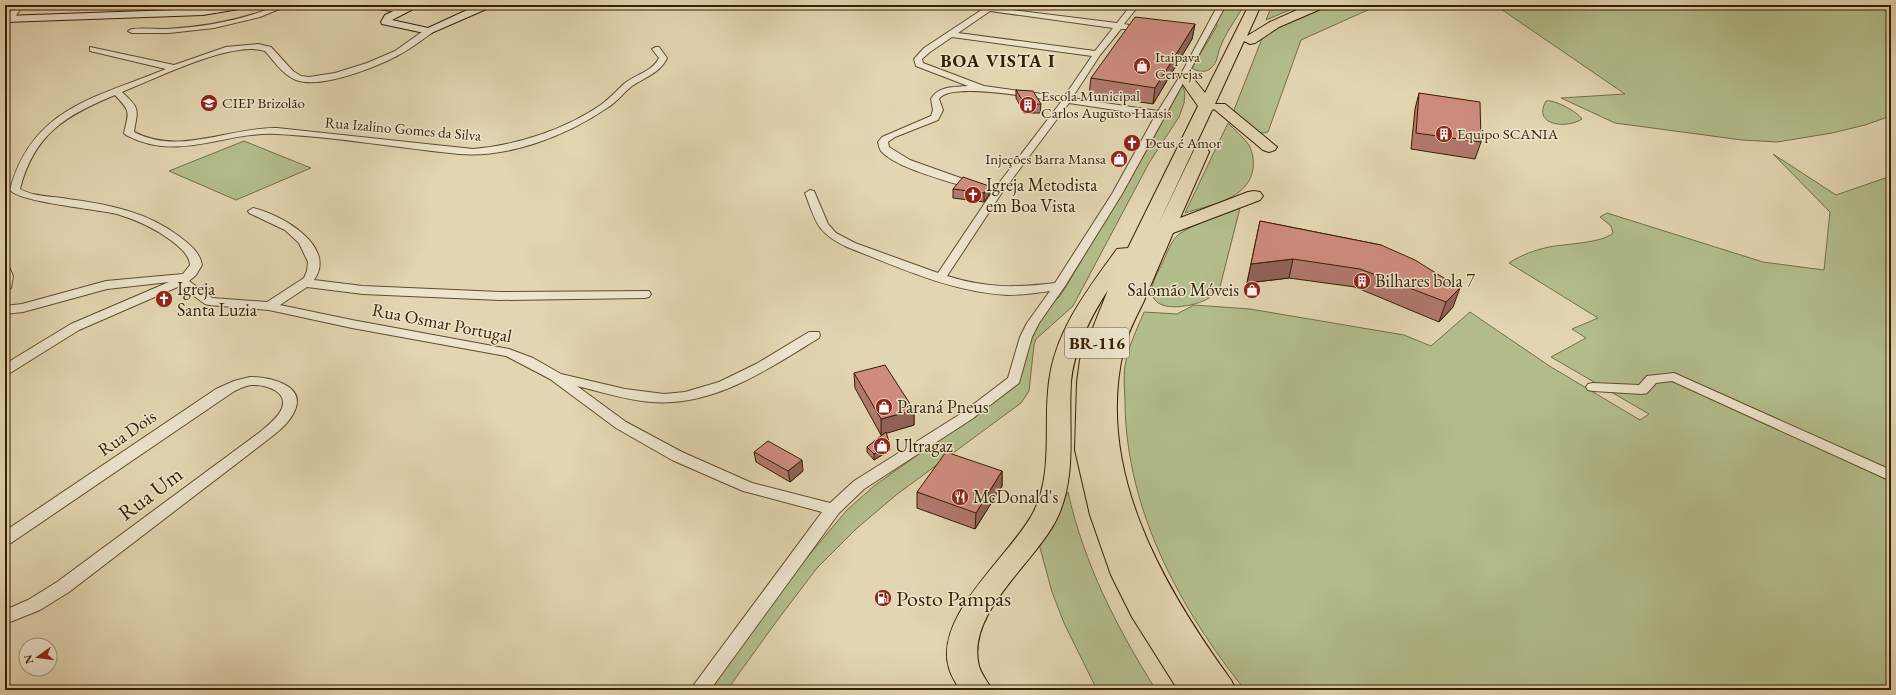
<svg xmlns="http://www.w3.org/2000/svg" width="1896" height="695" font-family="'EB Garamond',serif">
	<style>
		.green { fill: #b3bd8c; stroke: #756e46 }
		.lines { fill: none; stroke-linecap: round; stroke-linejoin: round }
		.street-casing { stroke: #624c2c; stroke-width: 2 }
		.secondary-casing { stroke: #371f00; stroke-width: 2 }
		.highway-casing { stroke: #371f00; stroke-width: 2 }
		.street { fill: #ece4cc; fill-rule: evenodd }
		.secondary { fill: #ece4cc; fill-rule: evenodd }
		.highway { fill: #e2d5b1; fill-rule: evenodd }
		.wall { fill: #b1786d; stroke: #371f00 }
		.shaded-wall { fill: #906259; stroke: #371f00 }
		.building { fill: #ce8c7f; stroke: #371f00 }
		.labels { text-anchor: middle; stroke-width: 3; stroke-linejoin: round; paint-order: stroke }
		.far-poi-label { font-size: 15px; fill: #371f00; stroke: #ece4cc; text-anchor: start }
		.far-street-label { font-size: 15px; fill: #371f00; stroke: #ece4cc }
		.shield { fill: #ece4cc; stroke: #6d5a3d; stroke-width: 1 }
		.shield-label { font-size: 17px; font-weight: bold; fill: #371f00 }
		.far-district-label { font-size: 18px; font-weight: bold; letter-spacing: 1px; fill: #371f00; stroke: #ece4cc }
		.poi-label { font-size: 18px; fill: #371f00; stroke: #ece4cc; text-anchor: start }
		.street-label { font-size: 18px; fill: #371f00; stroke: #ece4cc }
		.near-street-label { font-size: 22px; fill: #371f00; stroke: #ece4cc }
		.near-poi-label { font-size: 22px; fill: #371f00; stroke: #ece4cc; text-anchor: start }
	</style>
	<rect width="100%" height="100%" fill="#e2d5b1"/>
	<filter id="stains"><feTurbulence type="fractalNoise" baseFrequency=".005" numOctaves="4"/><feColorMatrix values="0 0 0 0 .2 0 0 0 0 .09 0 0 0 0 .02 0 0 0 .5 -.17"/></filter>
	<radialGradient id="worn" r=".72"><stop offset=".6" stop-color="#630" stop-opacity="0"/><stop offset="1" stop-color="#630" stop-opacity=".3"/></radialGradient>
	<g class="green">
		<path d="M 1225,5 L 1244,5 C 1237,18 1224,35 1220,48 C 1217,55 1218,62 1211,68 C 1206,73 1197,72 1192,68 L 1217,26 L 1216,22 Z"/>
		<path d="M 1272,5 L 1301,5 L 1266,20 Z"/>
		<path d="M 1323,5 L 1379,5 L 1301,40 L 1268,132 C 1256,137 1243,120 1235,113 L 1234,110 L 1263,36 L 1265,33 Z"/>
		<path d="M 1495,5 L 1891,5 L 1891,91 L 1888,91 L 1890,110 L 1885,118 L 1865,125 L 1832,133 L 1777,142 L 1742,140 L 1615,123 L 1561,98 L 1625,94 Z"/>
		<path d="M 1182,86 L 1185,92 L 1184,103 L 1179,117 L 1149,163 L 1073,306 L 1036,339 L 1034,345 L 1029,391 L 1021,403 L 896,495 L 856,529 L 817,568 L 776,622 L 727,690 L 708,690 L 799,567 L 847,510 L 874,486 L 1011,388 L 1028,339 L 1041,315 L 1060,296 L 1067,285 L 1148,148 Z"/>
		<path d="M 1546,101 C 1554,99 1578,112 1582,119 C 1567,129 1532,126 1546,101 Z"/>
		<path d="M 1228,123 C 1235,130 1243,137 1249,145 C 1253,153 1254,161 1253,169 C 1248,200 1209,205 1185,213 Z"/>
		<path d="M 244,141 L 311,168 L 236,200 L 169,171 Z"/>
		<path d="M 1773,154 L 1836,195 L 1891,176 L 1891,690 L 1245,690 C 1180,609 1127,511 1125,405 C 1125,393 1123,379 1125,366 C 1128,347 1137,329 1144,312 L 1177,314 L 1194,305 L 1250,309 L 1404,335 L 1431,346 L 1470,312 L 1551,367 L 1640,420 L 1649,414 L 1551,357 L 1586,338 L 1572,329 L 1598,318 L 1509,263 C 1521,255 1535,250 1549,247 C 1564,244 1603,243 1613,233 L 1611,226 L 1600,217 L 1607,213 L 1763,262 L 1824,270 L 1830,212 Z"/>
		<path d="M 1240,208 L 1220,287 C 1217,292 1214,296 1209,298 C 1197,306 1155,315 1152,293 C 1151,283 1159,270 1163,262 C 1167,253 1171,241 1178,235 C 1192,224 1223,215 1240,208 Z"/>
		<path d="M 1068,492 C 1084,564 1117,628 1156,690 L 1097,690 L 1064,623 L 1052,592 L 1039,544 Z"/>
	</g>
	<g class="lines">
		<defs>
			<g id="street">
				<path d="M 15,5 L 23,5 L 12,22 L 6,22 L 5,20 Z"/>
				<path d="M 279,5 L 289,5 L 260,17 L 214,28 L 169,33 L 132,33 L 128,31 L 132,29 C 143,28 155,29 166,29 C 205,27 243,20 279,5 Z"/>
				<path d="M 365,5 L 381,5 L 405,11 L 401,13 L 369,7 Z"/>
				<path d="M 989,5 L 998,5 L 995,8 L 1117,23 L 1131,5 L 1139,5 L 1124,24 L 1129,25 L 1129,29 L 1121,29 L 1100,55 L 1072,98 L 1158,111 L 1180,76 L 1218,5 L 1226,5 L 1122,194 L 1065,286 L 1039,323 L 1032,337 L 1019,383 L 972,419 L 864,489 L 839,513 L 710,690 L 690,690 L 822,512 L 743,491 L 672,460 L 616,428 L 550,379 L 506,356 L 352,328 L 269,310 L 209,305 L 205,304 L 180,286 L 79,330 L 10,373 L 5,374 L 5,364 L 71,324 L 169,282 L 107,289 L 23,312 L 5,314 L 5,306 L 22,304 L 106,281 L 183,274 L 190,265 C 189,254 180,248 172,241 C 156,229 137,220 117,214 C 96,209 19,202 10,190 C 32,107 98,97 166,69 L 90,51 L 90,47 L 174,65 L 226,47 L 258,44 L 271,47 L 293,71 L 301,76 L 309,77 L 335,73 L 367,63 L 395,51 L 426,29 L 432,29 L 432,33 C 424,38 417,44 409,49 C 386,64 323,90 296,80 C 283,75 274,61 265,51 C 232,40 155,79 122,92 C 140,109 138,108 134,132 C 180,156 229,127 277,128 L 473,149 C 517,145 565,130 602,104 C 610,98 617,90 625,83 C 635,75 653,71 659,58 L 652,49 L 656,47 L 659,47 L 667,58 C 661,72 644,78 632,86 C 623,93 617,102 607,108 C 566,136 509,158 459,154 C 398,148 338,137 277,134 C 224,131 179,163 126,135 L 124,133 C 129,111 131,112 115,95 C 66,115 34,134 20,189 C 34,197 53,196 68,199 C 107,204 148,212 180,237 C 189,244 200,252 202,265 L 196,275 L 189,281 L 212,298 L 267,302 L 304,278 L 307,271 L 308,262 L 299,243 L 285,230 L 249,213 L 248,211 L 253,208 C 280,214 338,246 314,280 L 363,286 L 500,292 L 649,291 L 651,294 L 649,297 L 645,298 L 500,300 L 363,294 L 307,287 L 280,305 L 352,320 L 509,349 L 533,358 L 561,374 L 625,389 L 664,394 L 685,392 L 719,382 L 756,364 L 809,332 L 819,332 L 820,335 L 819,338 C 768,369 714,407 651,402 C 626,400 602,392 577,386 L 626,422 L 682,452 L 752,483 L 830,503 L 854,481 L 962,413 L 1008,378 L 1020,337 L 1027,323 L 1050,291 C 1036,293 1021,295 1007,295 C 951,292 898,267 847,247 C 817,233 816,222 805,193 L 810,190 L 814,191 L 828,224 L 836,233 L 855,243 L 938,273 L 993,191 L 1061,102 C 1040,99 950,81 939,99 L 943,110 L 938,120 L 895,137 L 888,142 L 889,147 L 910,160 L 980,185 L 981,187 L 980,189 L 972,189 C 949,181 897,169 881,151 C 879,148 879,145 878,142 L 882,137 L 931,116 L 933,110 L 931,99 C 938,86 954,87 968,86 L 916,66 L 914,59 L 924,48 ZM 990,11 L 1113,28 L 1095,51 L 958,33 ZM 952,37 L 1092,56 L 1064,97 L 984,86 L 923,63 L 922,59 L 930,52 ZM 1069,103 L 1155,116 L 1112,194 L 1055,283 C 1015,288 986,288 947,276 L 1001,194 Z"/>
				<path d="M 5,265 L 9,267 L 13,276 L 11,288 L 5,292 Z"/>
				<path d="M 1674,373 L 1891,470 L 1891,481 L 1672,381 L 1656,383 L 1647,393 L 1642,394 L 1593,391 L 1588,390 L 1586,387 L 1588,384 L 1593,383 L 1639,385 L 1647,376 Z"/>
				<path d="M 250,377 C 267,377 306,384 295,410 C 290,422 280,430 270,438 L 69,592 L 40,610 L 5,624 L 5,610 L 28,600 L 57,582 L 260,432 C 267,426 275,420 280,412 C 292,392 266,384 251,385 C 245,386 238,389 233,392 L 11,543 L 5,545 L 5,531 L 216,389 L 234,381 Z"/>
			</g>
			<g id="secondary">
				<path d="M 232,5 L 252,5 L 251,7 L 203,15 L 5,22 L 5,16 L 203,9 Z"/>
				<path d="M 407,5 L 421,5 L 392,20 L 428,28 L 478,5 L 492,5 L 491,7 L 429,34 L 382,24 L 381,22 L 385,15 Z"/>
			</g>
			<path id="highway" d="M 1249,5 L 1261,5 L 1247,36 L 1270,22 L 1308,5 L 1325,5 L 1323,8 L 1279,27 L 1255,43 L 1250,44 L 1244,41 L 1215,104 L 1225,104 L 1277,147 L 1275,150 L 1269,152 L 1263,150 L 1214,109 L 1212,110 L 1157,227 L 1195,148 L 1201,147 L 1207,148 L 1209,152 L 1180,218 L 1248,192 L 1254,191 L 1260,192 L 1263,196 L 1260,200 L 1173,233 C 1163,256 1153,280 1143,303 C 1136,317 1128,332 1124,348 C 1094,469 1163,586 1231,680 L 1236,690 L 1178,690 L 1132,617 L 1111,575 L 1090,515 L 1075,450 L 1077,382 L 1080,360 L 1108,290 C 1090,318 1074,349 1071,382 C 1068,427 1077,472 1059,514 C 1039,561 965,611 979,666 C 981,674 988,682 992,690 L 960,690 C 956,683 951,676 949,668 C 933,616 1011,555 1033,513 C 1054,473 1043,425 1049,382 C 1055,331 1088,289 1117,249 L 1128,248 L 1198,106 L 1177,76 L 1179,73 L 1189,73 L 1205,93 Z"/>
		</defs>
		<use href="#street" class="street-casing"/>
		<use href="#secondary" class="secondary-casing"/>
		<use href="#highway" class="highway-casing"/>
		<use href="#street" class="street"/>
		<use href="#secondary" class="secondary"/>
		<use href="#highway" class="highway"/>
	</g>
	<g class="wall">
		<path d="M 1195,24 L 1192,39 L 1153,104 L 1089,94 L 1091,78 Z"/>
		<path d="M 1016,90 L 1041,104 L 1040,113 L 1024,113 L 1016,98 Z"/>
		<path d="M 1419,93 L 1481,142 L 1475,159 L 1411,149 L 1415,109 Z"/>
		<path d="M 989,186 L 989,195 L 984,202 L 953,198 L 953,189 Z"/>
		<path d="M 1260,221 L 1381,245 L 1453,307 L 1439,322 L 1355,287 L 1289,278 L 1247,283 Z"/>
		<path d="M 854,373 L 914,410 L 914,425 L 886,433 L 890,450 L 874,460 L 867,452 L 867,447 L 884,434 L 881,435 L 855,388 Z"/>
		<path d="M 754,452 L 803,471 L 790,482 L 756,462 Z"/>
		<path d="M 1002,471 L 1002,486 L 975,529 L 917,508 L 917,492 Z"/>
	</g>
	<g class="shaded-wall">
		<path d="M 1195,24 L 1192,39 L 1153,104 L 1155,88 Z"/>
		<path d="M 989,186 L 989,195 L 984,202 L 984,193 Z"/>
		<path d="M 1293,259 L 1289,278 L 1247,283 L 1251,264 Z"/>
		<path d="M 1460,288 L 1453,307 L 1439,322 L 1446,302 Z"/>
		<path d="M 914,410 L 914,425 L 881,435 L 881,419 Z"/>
		<path d="M 890,445 L 890,450 L 874,460 L 874,454 Z"/>
		<path d="M 802,460 L 803,471 L 790,482 L 788,471 Z"/>
		<path d="M 1002,471 L 1002,486 L 975,529 L 976,513 Z"/>
	</g>
	<g class="building">
		<path d="M 1135,17 L 1195,24 L 1155,88 L 1091,78 Z"/>
		<path d="M 1016,90 L 1033,91 L 1041,104 L 1025,105 Z"/>
		<path d="M 1419,93 L 1480,102 L 1481,142 L 1416,133 Z"/>
		<path d="M 963,177 L 989,186 L 984,193 L 953,189 Z"/>
		<path d="M 1260,221 L 1381,245 L 1415,260 L 1460,288 L 1446,302 L 1360,269 L 1293,259 L 1251,264 Z"/>
		<path d="M 885,365 L 914,410 L 881,419 L 854,373 Z"/>
		<path d="M 886,432 L 890,445 L 874,454 L 867,447 Z"/>
		<path d="M 768,441 L 802,460 L 788,471 L 754,452 Z"/>
		<path d="M 946,452 L 1002,471 L 976,513 L 917,492 Z"/>
	</g>
	<defs>
		<symbol id="shop-disc" viewBox="-11 -11 22 22"><circle r="9.5" fill="#8f2418" stroke="#ece4cc"/><path d="M-5-2.5h2.3a2.7 3.5 0 0 1 5.4 0H5L5.5 6h-11ZM-1.5-2.5h3a1.5 2.3 0 0 0-3 0Z" fill="#fff"/></symbol>
		<symbol id="school-disc" viewBox="-11 -11 22 22"><circle r="9.5" fill="#8f2418" stroke="#ece4cc"/><path d="M0-5L7-2L0 1L-7-2ZM-4 1L0 2.5L4 1V4Q0 6-4 4Z" fill="#fff"/></symbol>
		<symbol id="building-disc" viewBox="-11 -11 22 22"><circle r="9.5" fill="#8f2418" stroke="#ece4cc"/><path d="M-4-6H4V6H1V3H-1V6H-4ZM-2.5-4.3h1.7v1.8h-1.7ZM.8-4.3h1.7v1.8H.8ZM-2.5-1h1.7V.8h-1.7ZM.8-1h1.7V.8H.8Z" fill="#fff"/></symbol>
		<symbol id="church-disc" viewBox="-11 -11 22 22"><circle r="9.5" fill="#8f2418" stroke="#ece4cc"/><path d="M-1.2-6h2.4v3.5h3.3v2.4h-3.3V6h-2.4V-.1h-3.3v-2.4h3.3Z" fill="#fff"/></symbol>
		<symbol id="restaurant-disc" viewBox="-11 -11 22 22"><circle r="9.5" fill="#8f2418" stroke="#ece4cc"/><path d="M-5-6h1v4h1v-4h1v4h1v-4h1v5L-1.5 .5V6h-2V.5L-5-1ZM5-6V6H3V1.5H1.5Q1.5-4 5-6Z" fill="#fff"/></symbol>
		<symbol id="fuel-disc" viewBox="-11 -11 22 22"><circle r="9.5" fill="#8f2418" stroke="#ece4cc"/><path d="M-5.5-6h7V0h2V4h1.3V-2.5L3-4.5l.8-.8L6-3V5H2.5V1h-1V6h-7ZM-4.2-4.7v3.2H.2V-4.7Z" fill="#fff"/></symbol>
	</defs>
	<g fill-rule="evenodd">
		<use href="#shop-disc" x="1132" y="56" width="20" height="20"/>
		<use href="#school-disc" x="199" y="93" width="20" height="20"/>
		<use href="#building-disc" x="1018" y="95" width="20" height="20"/>
		<use href="#building-disc" x="1434" y="124" width="20" height="20"/>
		<use href="#church-disc" x="1122" y="133" width="20" height="20"/>
		<use href="#shop-disc" x="1109" y="149" width="20" height="20"/>
		<use href="#church-disc" x="963" y="185" width="20" height="20"/>
		<use href="#building-disc" x="1352" y="271" width="20" height="20"/>
		<use href="#shop-disc" x="1242" y="280" width="20" height="20"/>
		<use href="#church-disc" x="154" y="289" width="20" height="20"/>
		<use href="#shop-disc" x="874" y="397" width="20" height="20"/>
		<use href="#shop-disc" x="872" y="436" width="20" height="20"/>
		<use href="#restaurant-disc" x="950" y="487" width="20" height="20"/>
		<use href="#fuel-disc" x="873" y="588" width="20" height="20"/>
	</g>
	<g class="labels">
		<g class="far-poi-label">
			<text x="1155" y="62">Itaipava<tspan x="1155" dy="17">Cervejas</tspan></text>
			<text x="1041" y="101">Escola Municipal<tspan x="1041" dy="17">Carlos Augusto Haasis</tspan></text>
			<text x="222" y="108">CIEP Brizolão</text>
			<text x="1457" y="139">Equipo SCANIA</text>
			<text x="1145" y="148">Deus é Amor</text>
			<text x="1106" y="164" text-anchor="end">Injeções Barra Mansa</text>
		</g>
		<g class="far-street-label">
			<text transform="translate(403 129) rotate(5)" y="5">Rua Izalino Gomes da Silva</text>
		</g>
		<rect class="shield" x="1065" y="328" width="64" height="30" rx="3"/>
		<g class="shield-label">
			<text x="1097" y="349">BR-116</text>
		</g>
		<g class="far-district-label">
			<text x="998" y="67">BOA VISTA I</text>
		</g>
		<g class="poi-label">
			<text x="986" y="191">Igreja Metodista<tspan x="986" dy="21">em Boa Vista</tspan></text>
			<text x="1375" y="287">Bilhares bola 7</text>
			<text x="177" y="295">Igreja<tspan x="177" dy="21">Santa Luzia</tspan></text>
			<text x="1239" y="296" text-anchor="end">Salomão Móveis</text>
			<text x="897" y="413">Paraná Pneus</text>
			<text x="895" y="452">Ultragaz</text>
			<text x="973" y="503">McDonald's</text>
		</g>
		<g class="street-label">
			<text transform="translate(442 323) rotate(11)" y="6">Rua Osmar Portugal</text>
			<text transform="translate(127 433) rotate(-35)" y="6">Rua Dois</text>
		</g>
		<g class="near-street-label">
			<text transform="translate(150 493) rotate(-37)" y="8">Rua Um</text>
		</g>
		<g class="near-poi-label">
			<text x="896" y="606">Posto Pampas</text>
		</g>
	</g>
	<rect width="1896" height="695" fill="none" stroke="#e2d5b1" stroke-width="20"/>
	<rect x="6" y="6" width="1884" height="683" fill="none" stroke="#371f00" stroke-width="2"/>
	<rect x="10" y="10" width="1876" height="675" fill="none" stroke="#371f00"/>
	<g transform="translate(38 657) rotate(256)"><circle r="19" fill="#ece4cc" stroke="#a4957a"/>
	<path d="M0-3L7 15L0 10L-7 15Z" fill="#8f2418"/>
	<text y="-6" font-size="11" font-weight="bold" text-anchor="middle" fill="#371f00">N</text>
	</g>
	<rect width="100%" height="100%" filter="url(#stains)"/>
	<rect width="100%" height="100%" fill="url(#worn)"/>
</svg>
